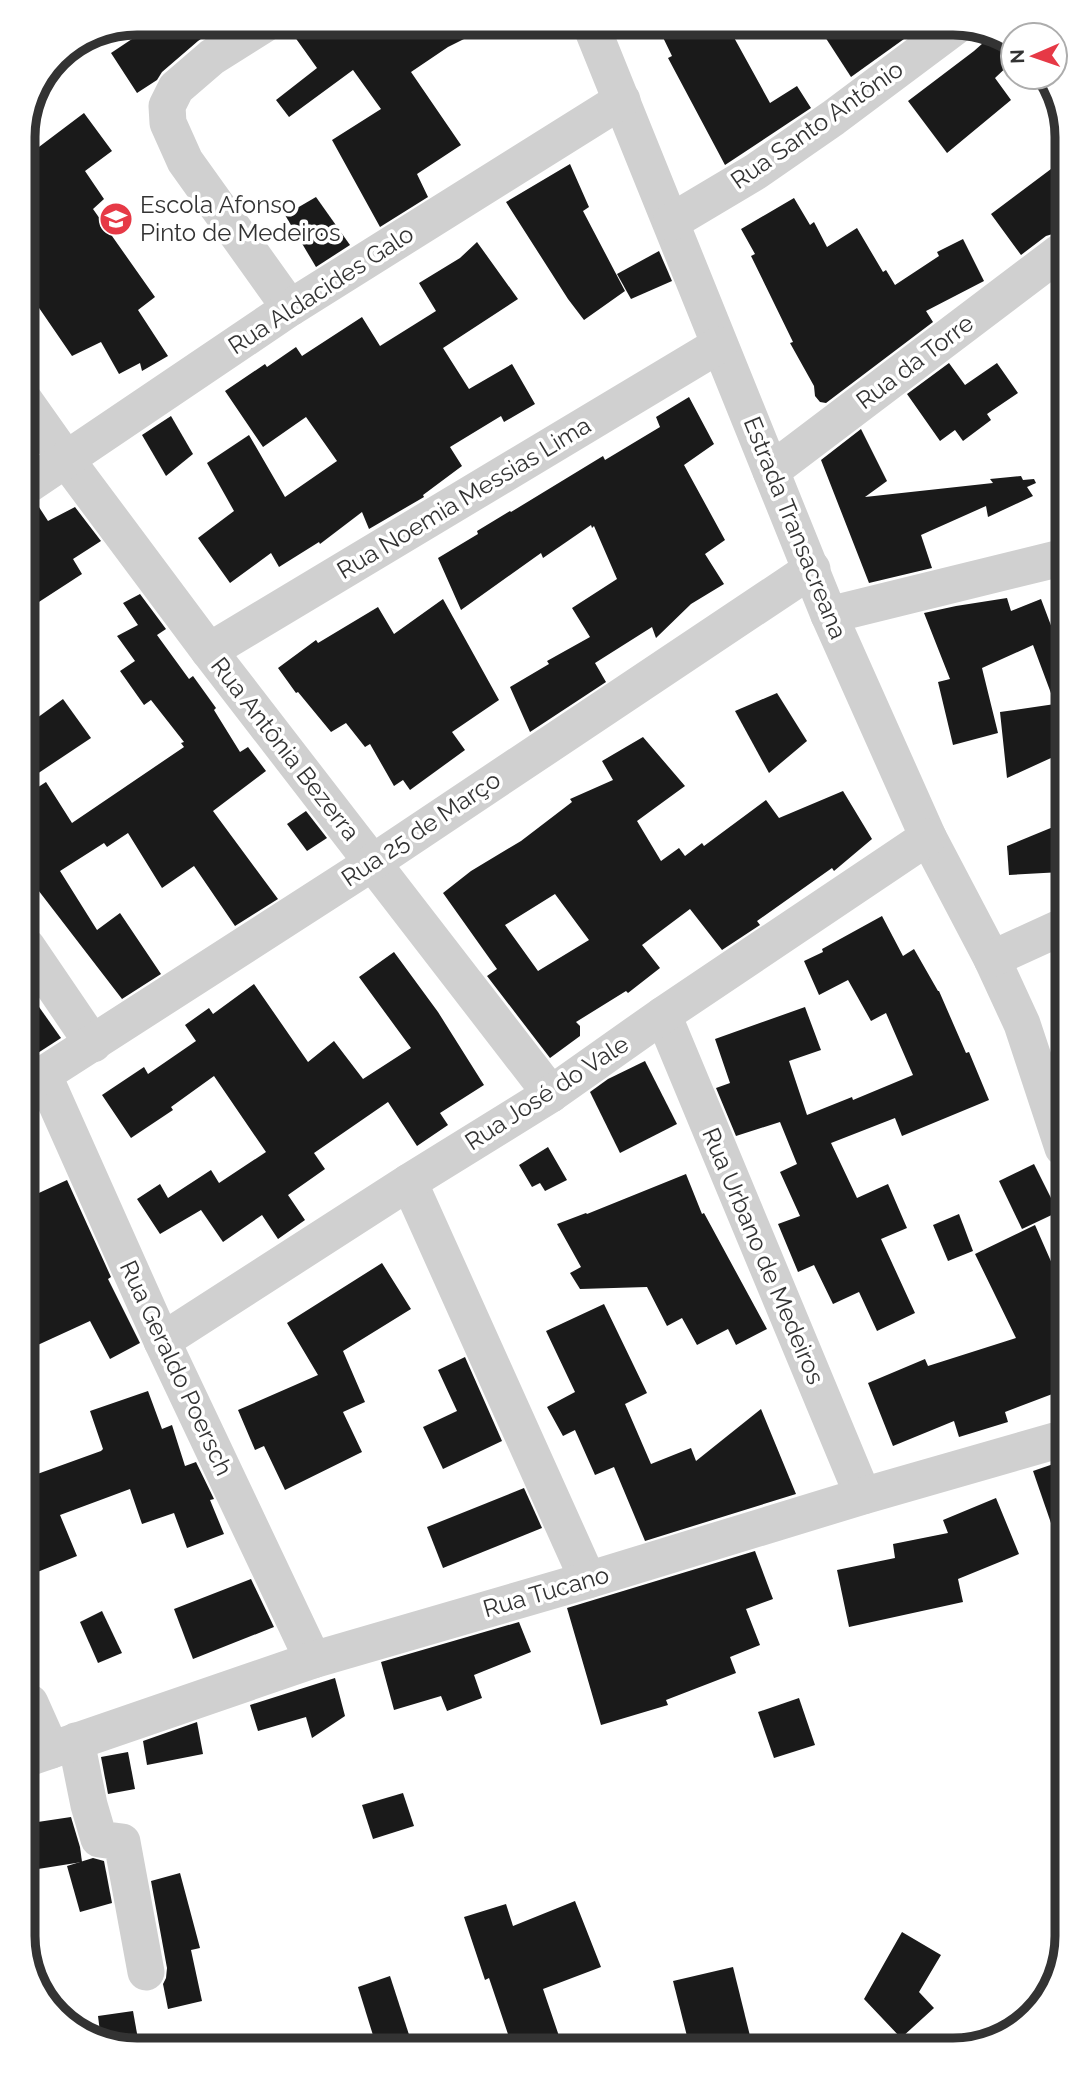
<svg xmlns="http://www.w3.org/2000/svg" width="1090" height="2073" font-family="Raleway,sans-serif">
	<style>
		.building { fill: #1a1a1a; fill-rule: evenodd }
		.lines { fill: none; stroke-linecap: round; stroke-linejoin: round }
		.minor { stroke: #d0d0d0; stroke-width: 37 }
		.labels { text-anchor: middle; stroke-width: 7; stroke-linejoin: round; paint-order: stroke }
		.street-label { font-size: 24px; fill: #333; stroke: #fff }
		.poi-label { font-size: 24px; fill: #333; stroke: #fff; text-anchor: start }
		.rim { fill: none; stroke: #333; stroke-width: 9 }
	</style>
	<rect width="100%" height="100%" fill="#fff"/>
	<g class="building">
		<path d="M 156,23 L 224,23 L 198,41 L 162,72 L 157,80 L 137,93 L 111,53 Z"/>
		<path d="M 306,23 L 353,23 L 365,39 L 390,23 L 496,23 L 448,47 L 411,72 L 461,145 L 417,174 L 428,197 L 380,227 L 332,140 L 381,109 L 353,70 L 289,117 L 276,100 L 317,68 L 292,33 Z"/>
		<path d="M 656,23 L 726,23 L 770,103 L 797,86 L 811,108 L 725,165 L 668,58 L 672,56 Z"/>
		<path d="M 816,23 L 893,23 L 904,39 L 851,77 Z"/>
		<path d="M 992,35 L 1003,39 L 1013,51 L 1013,61 L 995,78 L 1011,100 L 947,153 L 908,101 L 974,51 Z"/>
		<path d="M 84,113 L 112,151 L 85,171 L 104,199 L 93,209 L 155,297 L 138,310 L 168,356 L 142,371 L 140,363 L 119,374 L 101,342 L 72,356 L 24,286 L 23,159 Z"/>
		<path d="M 1059,163 L 1059,232 L 1046,236 L 1021,255 L 991,214 Z"/>
		<path d="M 570,164 L 589,207 L 583,211 L 625,291 L 584,320 L 568,299 L 506,202 Z"/>
		<path d="M 316,197 L 350,245 L 316,267 L 285,215 Z"/>
		<path d="M 794,198 L 810,225 L 814,222 L 827,247 L 857,228 L 883,272 L 886,270 L 895,285 L 939,256 L 937,252 L 963,239 L 984,281 L 926,311 L 933,322 L 826,403 L 820,402 L 815,396 L 814,386 L 790,343 L 793,342 L 751,256 L 755,254 L 741,229 Z"/>
		<path d="M 477,242 L 518,299 L 443,348 L 469,389 L 512,364 L 535,404 L 504,422 L 501,416 L 450,447 L 462,466 L 423,495 L 424,497 L 369,529 L 362,512 L 320,544 L 319,542 L 279,567 L 271,553 L 230,583 L 198,538 L 234,511 L 207,463 L 249,435 L 285,497 L 337,461 L 306,417 L 263,447 L 225,391 L 265,364 L 267,367 L 296,347 L 302,356 L 362,317 L 380,346 L 436,311 L 419,283 L 460,258 Z"/>
		<path d="M 659,251 L 672,281 L 631,299 L 617,274 Z"/>
		<path d="M 949,363 L 965,385 L 997,363 L 1018,393 L 987,414 L 991,420 L 963,441 L 955,430 L 940,441 L 907,394 Z"/>
		<path d="M 689,397 L 714,444 L 684,465 L 725,540 L 705,554 L 724,584 L 691,604 L 656,638 L 652,627 L 595,663 L 606,682 L 530,732 L 510,687 L 549,664 L 547,661 L 590,637 L 572,608 L 617,579 L 594,526 L 592,528 L 591,525 L 543,558 L 541,553 L 461,610 L 438,558 L 478,534 L 477,531 L 510,511 L 511,512 L 603,456 L 605,460 L 660,427 L 656,417 Z"/>
		<path d="M 171,416 L 193,454 L 166,476 L 142,435 Z"/>
		<path d="M 861,429 L 887,481 L 865,497 L 993,483 L 990,479 L 1021,476 L 1023,480 L 1034,479 L 1036,483 L 1027,487 L 1033,496 L 988,517 L 986,506 L 921,535 L 932,568 L 869,583 L 821,460 Z"/>
		<path d="M 37,504 L 48,521 L 75,507 L 101,541 L 73,559 L 82,574 L 25,611 L 25,508 Z"/>
		<path d="M 140,594 L 166,629 L 157,635 L 189,679 L 193,676 L 216,708 L 214,710 L 240,752 L 248,747 L 266,771 L 213,811 L 278,899 L 235,926 L 194,866 L 162,888 L 128,833 L 107,847 L 104,843 L 60,871 L 97,930 L 120,913 L 161,974 L 122,999 L 35,886 L 27,892 L 26,795 L 46,782 L 72,823 L 184,747 L 181,743 L 184,742 L 151,700 L 144,705 L 120,671 L 135,661 L 117,636 L 138,625 L 123,603 Z"/>
		<path d="M 1007,598 L 1011,611 L 1041,599 L 1061,652 L 1062,753 L 1007,778 L 1000,712 L 1055,704 L 1033,645 L 982,668 L 998,733 L 953,745 L 938,682 L 950,679 L 924,613 L 956,606 Z"/>
		<path d="M 443,599 L 499,700 L 452,732 L 465,750 L 410,790 L 403,780 L 394,786 L 370,744 L 365,747 L 346,723 L 331,732 L 298,692 L 296,693 L 278,668 L 316,640 L 318,643 L 378,607 L 394,634 Z"/>
		<path d="M 777,693 L 807,741 L 769,773 L 735,711 Z"/>
		<path d="M 63,699 L 91,738 L 37,774 L 26,757 L 26,726 Z"/>
		<path d="M 643,737 L 685,786 L 637,821 L 661,861 L 679,848 L 685,856 L 702,843 L 704,846 L 766,800 L 779,818 L 843,791 L 872,839 L 834,871 L 832,868 L 757,921 L 760,925 L 722,950 L 690,909 L 642,945 L 660,968 L 628,993 L 626,991 L 576,1022 L 580,1026 L 580,1036 L 550,1058 L 487,976 L 497,969 L 443,893 L 471,871 L 521,841 L 572,802 L 570,799 L 613,780 L 602,761 ZM 555,894 L 589,940 L 538,971 L 505,925 Z"/>
		<path d="M 306,811 L 327,838 L 307,851 L 287,824 Z"/>
		<path d="M 1058,825 L 1062,872 L 1009,875 L 1007,846 Z"/>
		<path d="M 882,916 L 903,956 L 914,949 L 938,991 L 939,991 L 966,1053 L 969,1052 L 989,1100 L 902,1136 L 895,1118 L 831,1143 L 857,1198 L 888,1184 L 907,1228 L 881,1239 L 915,1313 L 877,1331 L 859,1292 L 833,1304 L 814,1265 L 798,1272 L 778,1224 L 800,1216 L 780,1172 L 797,1164 L 780,1122 L 736,1136 L 716,1088 L 730,1083 L 715,1039 L 805,1007 L 821,1050 L 789,1061 L 807,1115 L 852,1097 L 853,1100 L 913,1075 L 886,1013 L 871,1021 L 848,980 L 819,995 L 804,961 L 823,952 L 822,949 Z"/>
		<path d="M 394,952 L 438,1012 L 484,1085 L 440,1113 L 448,1125 L 417,1146 L 388,1102 L 314,1153 L 325,1169 L 288,1195 L 305,1220 L 278,1239 L 262,1215 L 223,1242 L 201,1210 L 160,1234 L 137,1199 L 160,1184 L 168,1198 L 211,1170 L 219,1183 L 266,1152 L 214,1076 L 171,1107 L 173,1110 L 131,1138 L 102,1095 L 144,1067 L 148,1074 L 196,1041 L 185,1025 L 209,1008 L 213,1014 L 254,984 L 308,1062 L 334,1041 L 363,1079 L 411,1048 L 359,977 Z"/>
		<path d="M 27,990 L 61,1038 L 27,1060 Z"/>
		<path d="M 645,1061 L 677,1124 L 620,1153 L 590,1092 L 608,1079 Z"/>
		<path d="M 548,1147 L 567,1180 L 545,1191 L 540,1183 L 532,1187 L 519,1165 Z"/>
		<path d="M 1034,1164 L 1058,1212 L 1022,1229 L 999,1181 Z"/>
		<path d="M 686,1174 L 702,1214 L 704,1213 L 767,1329 L 736,1345 L 728,1329 L 697,1345 L 682,1318 L 667,1326 L 647,1287 L 580,1289 L 570,1273 L 581,1267 L 557,1224 L 586,1213 L 587,1214 Z"/>
		<path d="M 67,1180 L 111,1277 L 108,1279 L 140,1343 L 110,1359 L 90,1321 L 29,1349 L 28,1198 Z"/>
		<path d="M 959,1214 L 973,1251 L 948,1261 L 933,1225 Z"/>
		<path d="M 1035,1225 L 1064,1291 L 1065,1379 L 1052,1384 L 1055,1393 L 1005,1412 L 1008,1422 L 959,1437 L 954,1421 L 893,1446 L 868,1383 L 925,1359 L 928,1366 L 1016,1338 L 975,1254 Z"/>
		<path d="M 382,1263 L 411,1309 L 343,1351 L 365,1402 L 343,1412 L 362,1452 L 285,1490 L 264,1446 L 255,1450 L 238,1410 L 318,1375 L 287,1323 Z"/>
		<path d="M 604,1304 L 647,1393 L 625,1404 L 651,1464 L 691,1448 L 696,1461 L 761,1409 L 796,1494 L 645,1541 L 614,1467 L 595,1475 L 575,1430 L 563,1436 L 547,1407 L 575,1392 L 546,1331 Z"/>
		<path d="M 465,1357 L 502,1441 L 443,1469 L 423,1427 L 457,1411 L 438,1370 Z"/>
		<path d="M 148,1391 L 162,1429 L 172,1425 L 185,1466 L 196,1462 L 214,1499 L 210,1500 L 224,1534 L 187,1548 L 174,1513 L 142,1524 L 130,1489 L 60,1515 L 77,1556 L 30,1575 L 29,1477 L 101,1451 L 103,1449 L 90,1411 Z"/>
		<path d="M 1065,1460 L 1065,1552 L 1061,1552 L 1033,1471 Z"/>
		<path d="M 524,1488 L 542,1528 L 443,1568 L 427,1527 Z"/>
		<path d="M 996,1498 L 1019,1554 L 958,1579 L 963,1602 L 849,1627 L 837,1570 L 895,1558 L 893,1544 L 948,1533 L 943,1520 Z"/>
		<path d="M 755,1551 L 773,1599 L 746,1609 L 760,1645 L 730,1657 L 736,1673 L 666,1700 L 668,1705 L 601,1725 L 567,1608 Z"/>
		<path d="M 251,1579 L 274,1627 L 193,1659 L 174,1609 Z"/>
		<path d="M 102,1611 L 122,1653 L 98,1663 L 80,1622 Z"/>
		<path d="M 519,1622 L 531,1652 L 474,1675 L 482,1698 L 447,1711 L 441,1696 L 394,1710 L 381,1662 Z"/>
		<path d="M 335,1678 L 345,1716 L 312,1738 L 306,1717 L 258,1731 L 250,1705 Z"/>
		<path d="M 799,1698 L 815,1745 L 774,1758 L 758,1712 Z"/>
		<path d="M 197,1722 L 203,1754 L 147,1765 L 143,1741 Z"/>
		<path d="M 128,1752 L 135,1789 L 108,1794 L 101,1757 Z"/>
		<path d="M 403,1793 L 414,1826 L 373,1839 L 362,1805 Z"/>
		<path d="M 71,1817 L 80,1847 L 82,1862 L 38,1869 L 31,1823 Z"/>
		<path d="M 93,1858 L 104,1861 L 112,1903 L 80,1912 L 67,1866 Z"/>
		<path d="M 180,1873 L 200,1948 L 191,1950 L 202,2001 L 168,2009 L 163,1984 L 166,1978 L 167,1968 L 151,1881 Z"/>
		<path d="M 575,1901 L 601,1967 L 543,1989 L 559,2036 L 530,2046 L 512,2046 L 489,1978 L 485,1980 L 464,1917 L 506,1904 L 513,1926 Z"/>
		<path d="M 902,1932 L 941,1955 L 919,1992 L 934,2008 L 901,2038 L 864,1999 Z"/>
		<path d="M 733,1967 L 752,2044 L 689,2044 L 673,1981 Z"/>
		<path d="M 390,1976 L 413,2047 L 377,2048 L 358,1987 Z"/>
		<path d="M 133,2011 L 138,2039 L 110,2043 L 101,2040 L 98,2016 Z"/>
	</g>
	<g class="lines">
		<g class="minor">
			<path d="M 266,23 L 212,57 L 176,88 L 167,106 L 168,123 L 185,161 L 290,308"/>
			<path d="M 590,23 L 829,615 L 928,837 L 992,959 L 1022,1024 L 1063,1148"/>
			<path d="M 671,222 L 755,172 L 833,118 L 960,23"/>
			<path d="M 24,400 L 65,458 L 209,651 L 551,1094"/>
			<path d="M 771,471 L 1059,253"/>
			<path d="M 25,487 L 290,308 L 622,100"/>
			<path d="M 829,615 L 1061,558"/>
			<path d="M 209,651 L 719,345"/>
			<path d="M 27,947 L 93,1044"/>
			<path d="M 992,959 L 1062,927"/>
			<path d="M 663,1015 L 863,1496"/>
			<path d="M 43,1074 L 162,1341 L 313,1660"/>
			<path d="M 27,1085 L 372,863 L 812,569"/>
			<path d="M 409,1182 L 588,1580"/>
			<path d="M 162,1341 L 409,1182 L 551,1094 L 663,1015 L 928,837"/>
			<path d="M 30,1703 L 51,1750"/>
			<path d="M 76,1741 L 89,1805 L 99,1839 L 122,1842 L 146,1972"/>
			<path d="M 31,1757 L 313,1660 L 588,1580 L 863,1496 L 1065,1438"/>
		</g>
	</g>
	<defs>
		<symbol id="school-disc" viewBox="-11 -11 22 22"><circle r="9.5" fill="#e63946" stroke="#fff"/><path d="M0-5L7-2L0 1L-7-2ZM-4 1L0 2.5L4 1V4Q0 6-4 4Z" fill="#fff"/></symbol>
	</defs>
	<g fill-rule="evenodd">
		<use href="#school-disc" x="97" y="200" width="38" height="38"/>
	</g>
	<g class="labels">
		<g class="street-label">
			<text transform="translate(817 125) rotate(-35)" y="8">Rua Santo Antônio</text>
			<text transform="translate(321 290) rotate(-33)" y="8">Rua Aldacides Galo</text>
			<text transform="translate(915 362) rotate(-37)" y="8">Rua da Torre</text>
			<text transform="translate(464 498) rotate(-31)" y="8">Rua Noemia Messias Lima</text>
			<text transform="translate(795 528) rotate(68)" y="8">Estrada Transacreana</text>
			<text transform="translate(285 749) rotate(52)" y="8">Rua Antônia Bezerra</text>
			<text transform="translate(421 829) rotate(-34)" y="8">Rua 25 de Março</text>
			<text transform="translate(547 1093) rotate(-33)" y="8">Rua José do Vale</text>
			<text transform="translate(763 1256) rotate(67)" y="8">Rua Urbano de Medeiros</text>
			<text transform="translate(176 1368) rotate(65)" y="8">Rua Geraldo Poersch</text>
			<text transform="translate(546 1592) rotate(-16)" y="8">Rua Tucano</text>
		</g>
		<g class="poi-label">
			<text x="140" y="213">Escola Afonso<tspan x="140" dy="28">Pinto de Medeiros</tspan></text>
		</g>
	</g>
	<path d="M0 0H1090V2073H0ZM137 35H953A102 102 0 0 1 1055 137V1936A102 102 0 0 1 953 2038H137A102 102 0 0 1 35 1936V137A102 102 0 0 1 137 35Z" fill="#fff" fill-rule="evenodd"/>
	<path class="rim" d="M137 35H953A102 102 0 0 1 1055 137V1936A102 102 0 0 1 953 2038H137A102 102 0 0 1 35 1936V137A102 102 0 0 1 137 35Z"/>
	<g transform="translate(1034 56) rotate(268)"><circle r="33" fill="#ffffff" stroke="#adadad" stroke-width="2"/>
	<path d="M0-5L12 26L0 18L-12 26Z" fill="#e63946"/>
	<text y="-10" font-size="19" font-weight="bold" text-anchor="middle" fill="#333333">N</text>
	</g>
</svg>
